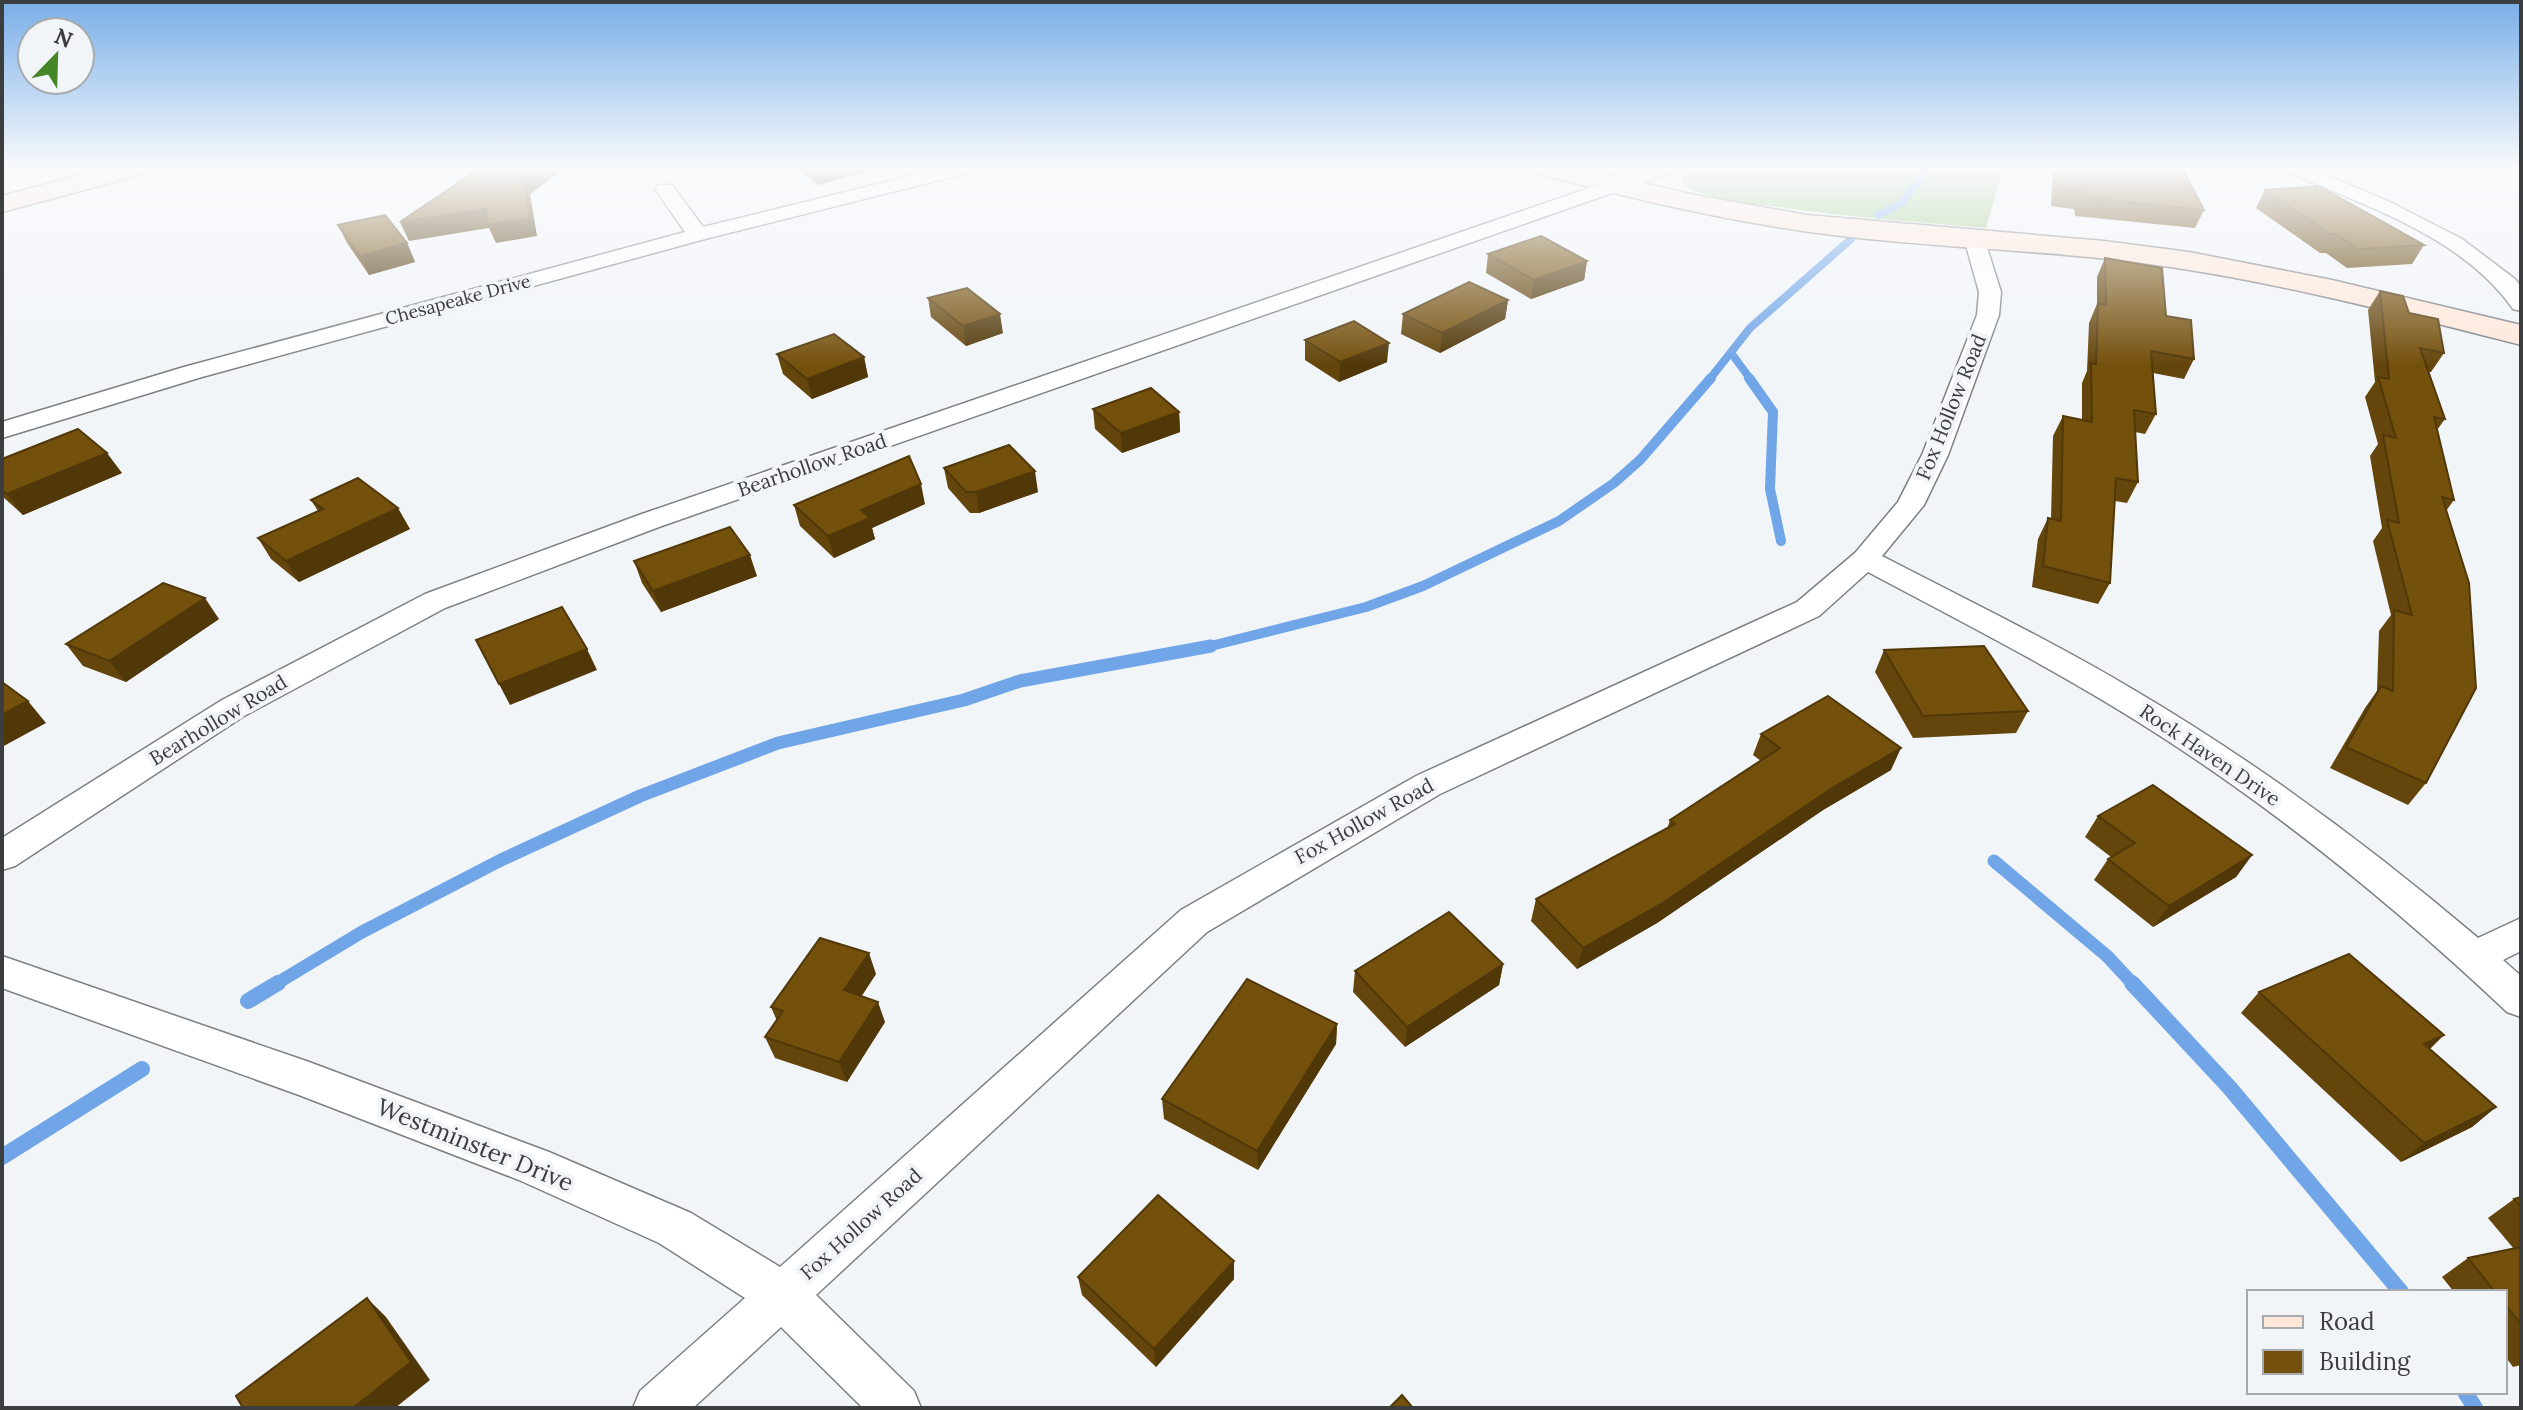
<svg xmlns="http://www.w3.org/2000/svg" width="2523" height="1410" font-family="Lora,serif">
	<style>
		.forest { fill: #97c67b }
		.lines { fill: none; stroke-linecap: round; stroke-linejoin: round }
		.stream-far3 { stroke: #70a5e7; stroke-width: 8 }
		.stream-far2 { stroke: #70a5e7; stroke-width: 10 }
		.stream-far1 { stroke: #70a5e7; stroke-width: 13 }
		.stream { stroke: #70a5e7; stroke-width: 16 }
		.street-casing { stroke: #7d8083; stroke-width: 3 }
		.secondary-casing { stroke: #7d8083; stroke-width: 3 }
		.street { fill: #fff; fill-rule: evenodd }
		.secondary { fill: #ffe8da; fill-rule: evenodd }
		.wall { fill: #64450b }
		.shaded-wall { fill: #513809 }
		.building { fill: #74500d; stroke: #513809; stroke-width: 2 }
		.labels { text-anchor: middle; stroke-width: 8; stroke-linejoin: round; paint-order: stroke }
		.far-street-label { font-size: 18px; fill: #3b3d3e; stroke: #f1f5f8 }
		.street-label { font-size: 20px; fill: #3b3d3e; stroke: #f1f5f8 }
		.near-street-label { font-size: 24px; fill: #3b3d3e; stroke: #f1f5f8 }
	</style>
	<rect width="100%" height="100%" fill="#f1f5f8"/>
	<path class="forest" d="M 1704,168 L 2045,168 L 2045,172 L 2003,169 L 1986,228 C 1917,222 1848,217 1778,207 C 1747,203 1711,200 1683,186 L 1682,177 Z"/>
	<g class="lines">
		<g class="stream-far3">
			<path d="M 1878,215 L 1902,203 L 1927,168"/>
			<path d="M 1732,354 L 1751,380"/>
			<path d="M 1709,380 L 1750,328 L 1851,239"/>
		</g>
		<g class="stream-far2">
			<path d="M 1749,378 L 1773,412 L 1770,489 L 1781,541"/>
			<path d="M 1203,648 L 1366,607 L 1423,586 L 1559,521 L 1614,483 L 1640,460 L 1711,378"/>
		</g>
		<g class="stream-far1">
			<path d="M 1994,861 L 2107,956 L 2134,985"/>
			<path d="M 274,985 L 362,932 L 501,860 L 640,796 L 778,743 L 964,700 L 1020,681 L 1211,646"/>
		</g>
		<g class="stream">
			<path d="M 2132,983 L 2229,1087 L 2401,1292"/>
			<path d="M 248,1001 L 278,983"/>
			<path d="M 2,1157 L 142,1069"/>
			<path d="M 2465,1392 L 2475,1408"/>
		</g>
		<defs>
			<g id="street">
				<path d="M 942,168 L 974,168 L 971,172 L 705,239 L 202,377 L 2,438 L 2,422 L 184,367 L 685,232 L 655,189 L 658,185 L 672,185 L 703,227 Z"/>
				<path d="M 1647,168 L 1675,168 L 1672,172 L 659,527 L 445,608 L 244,716 L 15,866 L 2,870 L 2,838 L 222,700 L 425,594 L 639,515 Z"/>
				<path d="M 2285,168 L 2311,168 L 2392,203 L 2462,239 L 2515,279 L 2521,287 L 2521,311 L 2513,309 C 2463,237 2366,206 2288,172 Z"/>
				<path d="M 1974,232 L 1984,238 L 2001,292 L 1999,315 L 1948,455 L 1924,505 L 1882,556 C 1967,600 2052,641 2134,690 C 2256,762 2370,846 2478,938 L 2521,918 L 2521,951 L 2503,960 L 2521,976 L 2521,1017 L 2507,1012 C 2400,911 2288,819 2165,739 C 2070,677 1968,625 1868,572 L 1819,616 L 1440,794 L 1207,932 L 816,1295 L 914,1391 L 921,1408 L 863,1408 L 781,1327 L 693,1408 L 633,1408 L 640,1391 L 745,1298 L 659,1243 L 519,1180 L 299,1095 L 2,988 L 2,956 L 309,1062 L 549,1152 L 691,1213 L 780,1267 L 1181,910 L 1416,776 L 1797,602 L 1855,553 L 1898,502 L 1922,455 L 1977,315 L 1979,292 L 1964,238 Z"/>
			</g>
			<g id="secondary">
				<path d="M 106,168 L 148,168 L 144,174 L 2,212 L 2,196 Z"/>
				<path d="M 1535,168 L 1578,168 L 1695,195 L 1807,215 L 2104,241 L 2189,252 L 2332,280 L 2521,325 L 2521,345 C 2396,313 2271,280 2142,263 C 2042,250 1941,248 1841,236 C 1738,224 1638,200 1539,174 Z"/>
			</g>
		</defs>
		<use href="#street" class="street-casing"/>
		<use href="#secondary" class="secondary-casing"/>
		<use href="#street" class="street"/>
		<use href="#secondary" class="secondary"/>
	</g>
	<g class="wall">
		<path d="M 796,168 L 878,168 L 818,185 Z"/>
		<path d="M 2053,168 L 2182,168 L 2204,210 L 2195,228 L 2075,216 L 2074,209 L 2051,206 Z"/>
		<path d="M 2265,190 L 2424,245 L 2412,264 L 2347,268 L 2326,253 L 2320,253 L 2256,208 Z"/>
		<path d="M 338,225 L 407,243 L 415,262 L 369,275 L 347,243 Z"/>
		<path d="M 1488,254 L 1587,261 L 1584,280 L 1531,299 L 1486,273 Z"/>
		<path d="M 2105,258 L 2166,316 L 2194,359 L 2184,379 L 2153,373 L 2156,414 L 2145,434 L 2135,432 L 2138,482 L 2127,503 L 2115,501 L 2110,583 L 2098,604 L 2032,587 L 2038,539 L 2048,518 L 2051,519 L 2053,436 L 2063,416 L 2082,420 L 2082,383 L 2087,371 L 2089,323 L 2097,304 L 2097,277 Z"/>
		<path d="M 2380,291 L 2409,313 L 2444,353 L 2431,372 L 2429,372 L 2445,419 L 2437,430 L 2454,500 L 2446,511 L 2426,783 L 2408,805 L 2330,768 L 2365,708 L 2377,691 L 2379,631 L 2391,615 L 2373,541 L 2382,528 L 2370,456 L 2378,444 L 2365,397 L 2375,382 L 2368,310 Z"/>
		<path d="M 928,298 L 1003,333 L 966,346 L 931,317 Z"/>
		<path d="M 1508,300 L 1505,319 L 1440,353 L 1401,334 L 1403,314 Z"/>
		<path d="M 1305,340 L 1387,362 L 1339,382 L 1305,360 Z"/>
		<path d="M 777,354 L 864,357 L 868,377 L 812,399 L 783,374 Z"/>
		<path d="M 1093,409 L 1179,412 L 1180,432 L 1122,453 L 1095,429 Z"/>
		<path d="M 2,459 L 122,473 L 23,515 L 2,496 Z"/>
		<path d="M 944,468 L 1038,492 L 979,513 L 970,513 L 948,488 Z"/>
		<path d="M 311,500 L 410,529 L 299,582 L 271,559 L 258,538 L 318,511 Z"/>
		<path d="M 925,504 L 872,528 L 875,539 L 834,558 L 800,526 L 794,505 Z"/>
		<path d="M 634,561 L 757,576 L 661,612 L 642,583 Z"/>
		<path d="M 219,619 L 126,682 L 83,666 L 66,644 Z"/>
		<path d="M 1884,650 L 2028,711 L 2016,733 L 1913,738 L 1875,672 Z"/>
		<path d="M 1761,734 L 1891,770 L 1823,810 L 1657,923 L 1577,969 L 1531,921 L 1536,899 L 1667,829 L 1670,820 L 1761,761 L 1753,755 Z"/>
		<path d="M 2098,816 L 2252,855 L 2236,877 L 2153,927 L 2094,880 L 2108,859 L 2111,857 L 2085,837 Z"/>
		<path d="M 1503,964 L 1499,985 L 1405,1047 L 1353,992 L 1355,971 Z"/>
		<path d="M 876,974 L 861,996 L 885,1022 L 847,1082 L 775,1058 L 765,1037 L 777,1021 L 771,1007 Z"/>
		<path d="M 2259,992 L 2496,1107 L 2472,1127 L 2401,1162 L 2241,1013 Z"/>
		<path d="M 1337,1024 L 1336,1044 L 1258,1170 L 1164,1119 L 1162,1099 Z"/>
		<path d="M 2521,1197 L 2521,1365 L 2513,1367 L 2505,1356 L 2505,1292 L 2454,1292 L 2442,1277 L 2468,1258 L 2514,1249 L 2488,1218 L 2514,1199 Z"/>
		<path d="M 1234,1261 L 1234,1279 L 1156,1367 L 1082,1295 L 1078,1277 Z"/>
	</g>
	<g class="shaded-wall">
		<path d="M 535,168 L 565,168 L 530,194 L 537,236 L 496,243 L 489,228 L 409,241 L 400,222 L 486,209 L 523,176 Z"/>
		<path d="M 814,168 L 878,168 L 818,185 Z"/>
		<path d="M 407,243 L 415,262 L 369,275 L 360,256 Z"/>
		<path d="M 1587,261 L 1584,280 L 1531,299 L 1534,280 Z"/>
		<path d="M 1508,300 L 1505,319 L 1440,353 L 1442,333 Z"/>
		<path d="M 1000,314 L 1003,333 L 966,346 L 963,326 Z"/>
		<path d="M 1389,343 L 1387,362 L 1339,382 L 1340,362 Z"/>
		<path d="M 864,357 L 868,377 L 812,399 L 807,379 Z"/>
		<path d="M 1179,412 L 1180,432 L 1122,453 L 1121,433 Z"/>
		<path d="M 107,453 L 122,473 L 23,515 L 7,494 Z"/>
		<path d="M 1035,471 L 1038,492 L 979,513 L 976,492 Z"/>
		<path d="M 921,484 L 925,504 L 872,528 L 875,539 L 834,558 L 828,536 L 861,510 Z"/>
		<path d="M 398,508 L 410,529 L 299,582 L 286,561 Z"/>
		<path d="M 750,555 L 757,576 L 661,612 L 653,591 Z"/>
		<path d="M 205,598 L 219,619 L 126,682 L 109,661 Z"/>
		<path d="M 587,649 L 597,670 L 510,705 L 499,684 Z"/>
		<path d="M 28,701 L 46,723 L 2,747 L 2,715 Z"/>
		<path d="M 1901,748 L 1891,770 L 1823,810 L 1657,923 L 1577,969 L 1583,948 L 1832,788 Z"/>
		<path d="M 2252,855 L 2236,877 L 2153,927 L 2169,906 Z"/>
		<path d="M 869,953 L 876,974 L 852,1011 L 844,990 Z"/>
		<path d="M 1503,964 L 1499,985 L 1405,1047 L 1407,1027 Z"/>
		<path d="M 878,1002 L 885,1022 L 847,1082 L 839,1062 Z"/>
		<path d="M 1337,1024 L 1336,1044 L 1258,1170 L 1257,1151 Z"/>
		<path d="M 2444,1035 L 2423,1056 L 2424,1044 Z"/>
		<path d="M 2496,1107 L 2472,1127 L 2401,1162 L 2424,1143 Z"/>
		<path d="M 1234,1261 L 1234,1279 L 1156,1367 L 1154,1349 Z"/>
		<path d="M 367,1298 L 386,1317 L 430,1380 L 395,1408 L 353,1408 Z"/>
	</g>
	<g class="building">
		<path d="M 480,168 L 535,168 L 523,176 L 530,218 L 488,225 L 486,209 L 400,222 Z"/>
		<path d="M 2059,168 L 2182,168 L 2204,210 L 2083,198 L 2082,191 L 2059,188 Z"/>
		<path d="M 2319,186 L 2424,245 L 2358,249 L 2336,234 L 2330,234 L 2265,190 Z"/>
		<path d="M 385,215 L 407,243 L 360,256 L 338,225 Z"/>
		<path d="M 1541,236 L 1587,261 L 1534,280 L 1488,254 Z"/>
		<path d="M 2105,258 L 2162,268 L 2166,316 L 2191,320 L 2194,359 L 2151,351 L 2156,414 L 2134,410 L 2138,482 L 2116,478 L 2110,583 L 2043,566 L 2048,518 L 2061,521 L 2063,416 L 2092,422 L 2091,363 L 2096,364 L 2098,304 L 2106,305 Z"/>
		<path d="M 1469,282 L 1508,300 L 1442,333 L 1403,314 Z"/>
		<path d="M 967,288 L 1000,314 L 963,326 L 928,298 Z"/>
		<path d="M 2380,291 L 2403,296 L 2409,313 L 2438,319 L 2444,353 L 2420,348 L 2445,419 L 2434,417 L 2454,500 L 2442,497 L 2469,583 L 2476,688 L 2426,783 L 2346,747 L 2381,686 L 2393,691 L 2394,610 L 2412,615 L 2387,520 L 2399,523 L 2383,435 L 2396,438 L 2378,377 L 2389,379 Z"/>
		<path d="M 1354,321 L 1389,343 L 1340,362 L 1305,340 Z"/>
		<path d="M 834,334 L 864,357 L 807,379 L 777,354 Z"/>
		<path d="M 1151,388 L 1179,412 L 1121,433 L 1093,409 Z"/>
		<path d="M 78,429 L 107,453 L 7,494 L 2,490 L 2,459 Z"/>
		<path d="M 1009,445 L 1035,471 L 976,492 L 966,492 L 944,468 Z"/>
		<path d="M 909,456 L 921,484 L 861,510 L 870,518 L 828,536 L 794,505 Z"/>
		<path d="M 358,478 L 398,508 L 286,561 L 258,538 L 323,509 L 311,500 Z"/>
		<path d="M 730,527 L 750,555 L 653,591 L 634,561 Z"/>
		<path d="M 163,583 L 205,598 L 109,661 L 66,644 Z"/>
		<path d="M 562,607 L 587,649 L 499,684 L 476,640 Z"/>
		<path d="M 1984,646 L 2028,711 L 1923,716 L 1884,650 Z"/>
		<path d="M 2,682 L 28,701 L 2,715 Z"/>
		<path d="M 1828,696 L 1901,748 L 1832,788 L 1664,902 L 1583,948 L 1536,899 L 1675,824 L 1670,820 L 1780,748 L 1761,734 Z"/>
		<path d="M 2153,785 L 2252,855 L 2169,906 L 2108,859 L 2135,843 L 2098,816 Z"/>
		<path d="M 1449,912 L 1503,964 L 1407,1027 L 1355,971 Z"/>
		<path d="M 820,938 L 869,953 L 844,990 L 878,1002 L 839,1062 L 765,1037 L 783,1011 L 771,1007 Z"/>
		<path d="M 2349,954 L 2444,1035 L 2424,1044 L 2496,1107 L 2424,1143 L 2259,992 Z"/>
		<path d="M 1247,979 L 1337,1024 L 1257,1151 L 1162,1099 Z"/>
		<path d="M 1158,1195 L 1234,1261 L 1154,1349 L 1078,1277 Z"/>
		<path d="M 2521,1197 L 2521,1207 L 2514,1199 Z"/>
		<path d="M 2521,1247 L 2521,1324 L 2505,1304 L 2505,1292 L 2495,1292 L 2468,1258 Z"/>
		<path d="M 367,1298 L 411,1362 L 353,1408 L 243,1408 L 236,1396 Z"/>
		<path d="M 1402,1395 L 1413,1408 L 1389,1408 Z"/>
	</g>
	<linearGradient id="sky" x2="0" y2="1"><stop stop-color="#78aee8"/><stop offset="0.46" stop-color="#f9fafc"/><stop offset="1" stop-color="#f9fafc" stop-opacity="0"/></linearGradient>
	<rect width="2523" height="365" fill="url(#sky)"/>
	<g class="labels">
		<g class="far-street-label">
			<text transform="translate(458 300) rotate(-15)" y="6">Chesapeake Drive</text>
		</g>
		<g class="street-label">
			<text transform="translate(1951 407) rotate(-68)" y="7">Fox Hollow Road</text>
			<text transform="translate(812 465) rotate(-19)" y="7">Bearhollow Road</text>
			<text transform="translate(218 720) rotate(-31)" y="7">Bearhollow Road</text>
			<text transform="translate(2210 755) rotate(34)" y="7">Rock Haven Drive</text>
			<text transform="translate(1364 821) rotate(-29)" y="7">Fox Hollow Road</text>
			<text transform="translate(861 1224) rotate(-42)" y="7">Fox Hollow Road</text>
		</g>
		<g class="near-street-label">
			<text transform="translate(475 1145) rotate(22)" y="8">Westminster Drive</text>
		</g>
	</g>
	<rect width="2523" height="1410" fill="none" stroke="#3b3d3e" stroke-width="8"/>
	<rect x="2247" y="1290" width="260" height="104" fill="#f1f5f8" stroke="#a8abae" stroke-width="2"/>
	<rect x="2263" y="1316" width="40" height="12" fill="#ffe8da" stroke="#a8abae" stroke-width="2"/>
	<text x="2319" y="1330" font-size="24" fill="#3b3d3e">Road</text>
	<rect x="2263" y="1350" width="40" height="24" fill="#74500d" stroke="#a8abae" stroke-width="2"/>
	<text x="2319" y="1370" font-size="24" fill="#3b3d3e">Building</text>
	<g transform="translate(56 56) rotate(23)"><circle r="38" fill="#f1f5f8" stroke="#a8abae" stroke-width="2"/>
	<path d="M0-6L14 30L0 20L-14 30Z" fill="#448628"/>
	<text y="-12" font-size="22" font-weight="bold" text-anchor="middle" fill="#3b3d3e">N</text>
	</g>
</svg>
